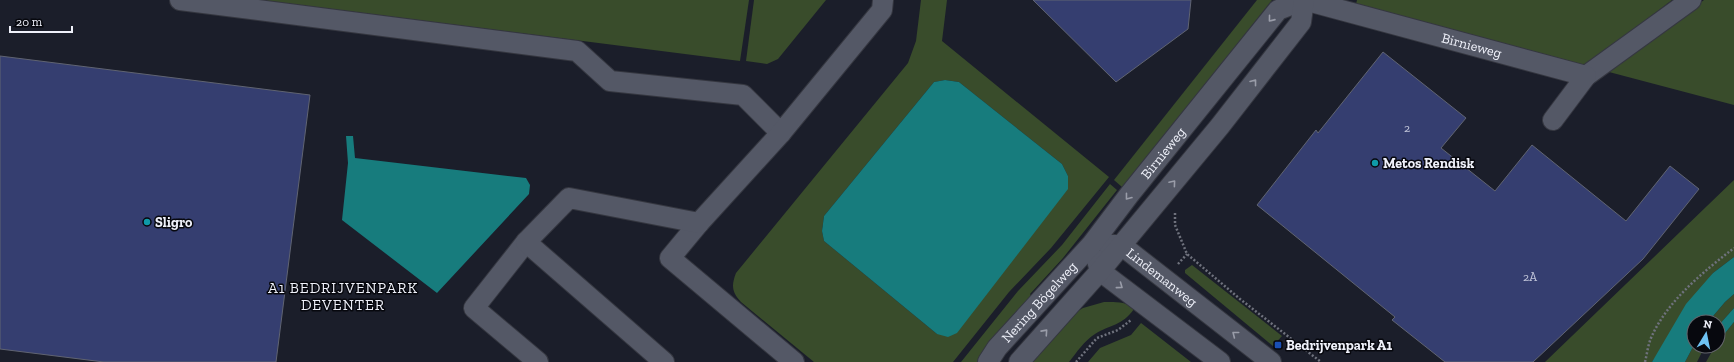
<svg xmlns="http://www.w3.org/2000/svg" width="1734" height="362" font-family="'Zilla Slab',serif">
	<style>
		.green { fill: #394c2b; fill-rule: evenodd }
		.water { fill: #177c7d }
		.building { fill: #353e70; stroke: #606472 }
		.lines { fill: none; stroke-linecap: round; stroke-linejoin: round }
		.minor-casing { stroke: #353740; stroke-width: 22 }
		.path { stroke: #6f727d; stroke-width: 2.5; stroke-dasharray: 2 2; stroke-linecap: butt }
		.minor { stroke: #545866; stroke-width: 20 }
		.oneway { stroke: #9a9da9 }
		.culture-dot { fill: #0f9aa8; stroke: #07080e; stroke-width: 1.5 }
		.transit-dot { fill: #1a4fb4; stroke: #07080e; stroke-width: 1.5 }
		.labels { text-anchor: middle; stroke-width: 3; stroke-linejoin: round; paint-order: stroke }
		.number-label { font-size: 12px; fill: #c0c4d8 }
		.street-label { font-size: 14px; fill: #eff1fa; stroke: #07080e }
		.poi-label { font-size: 14px; font-weight: bold; fill: #eff1fa; stroke: #07080e; text-anchor: start }
		.neighbourhood-label { font-size: 15px; letter-spacing: 1px; fill: #eff1fa; stroke: #07080e }
	</style>
	<rect width="100%" height="100%" fill="#1b1e2a"/>
	<g class="green">
		<path d="M 261,0 L 749,0 L 740,61 Z"/>
		<path d="M 754,0 L 826,0 L 778,59 L 767,64 L 746,61 Z"/>
		<path d="M 921,0 L 947,0 L 942,41 L 1109,177 L 1051,248 L 1009,292 L 953,362 L 814,362 L 741,302 C 732,292 731,286 736,273 L 908,63 L 916,41 ZM 945,80 L 959,82 L 1062,164 L 1068,176 L 937,334 L 824,241 L 822,231 L 824,216 L 934,82 Z"/>
		<path d="M 1257,0 L 1272,0 L 1124,187 L 1122,187 L 1114,180 Z"/>
		<path d="M 1357,0 L 1672,0 L 1591,62 L 1583,66 L 1356,4 Z"/>
		<path d="M 1704,0 L 1734,0 L 1734,105 L 1609,72 Z"/>
		<path d="M 1734,180 L 1734,257 L 1713,273 L 1652,362 L 1545,362 Z"/>
		<path d="M 1110,184 L 1117,190 L 1063,258 L 1030,294 L 1032,297 L 980,362 L 961,362 L 1018,291 L 1062,245 Z"/>
		<path d="M 1192,265 L 1282,336 L 1273,346 L 1185,273 L 1185,270 Z"/>
		<path d="M 1734,294 L 1734,308 L 1718,326 L 1718,322 L 1708,322 L 1725,302 Z"/>
		<path d="M 1104,302 C 1113,302 1127,301 1134,309 C 1122,326 1111,324 1095,334 C 1084,341 1077,352 1069,362 L 1032,362 L 1073,314 L 1083,308 Z"/>
		<path d="M 1734,322 L 1734,362 L 1706,362 L 1715,346 L 1718,346 L 1718,342 Z"/>
		<path d="M 1141,323 L 1191,362 L 1088,362 L 1100,348 L 1131,335 Z"/>
		<path d="M 1694,345 L 1694,346 L 1705,346 L 1697,362 L 1685,362 Z"/>
	</g>
	<g class="water">
		<path d="M 945,80 L 959,82 L 1062,164 L 1068,176 L 1068,189 L 957,333 L 948,337 L 937,334 L 824,241 L 822,231 L 824,216 L 934,82 Z"/>
		<path d="M 346,136 L 353,136 L 355,158 L 526,178 L 530,185 L 529,194 L 437,293 L 342,220 L 348,163 Z"/>
		<path d="M 1734,257 L 1734,294 L 1725,302 L 1708,322 L 1694,322 L 1694,345 L 1685,362 L 1652,362 L 1686,304 L 1713,273 Z"/>
		<path d="M 1734,308 L 1734,322 L 1718,342 L 1718,326 Z"/>
	</g>
	<g class="building">
		<path d="M 1033,0 L 1191,0 L 1188,29 L 1116,82 Z"/>
		<path d="M 1383,52 L 1466,118 L 1441,148 L 1495,191 L 1532,145 L 1626,221 L 1670,166 L 1699,189 L 1643,259 L 1533,362 L 1445,362 L 1392,320 L 1395,317 L 1257,205 L 1316,130 L 1318,133 Z"/>
		<path d="M 0,56 L 310,95 L 276,362 L 104,362 L 0,349 Z"/>
	</g>
	<g class="lines">
		<defs>
			<g id="minor">
				<path d="M 180,0 L 577,51 L 610,81 L 743,95 L 781,133"/>
				<path d="M 1586,76 L 1691,0"/>
				<path d="M 699,223 L 670,258 L 794,362"/>
				<path d="M 526,242 L 474,308 L 538,362"/>
				<path id="s1" d="M 1108,245 L 1121,245 L 1271,362"/>
				<path d="M 1097,260 L 1100,271 L 1220,362"/>
				<path d="M 664,362 L 526,242 L 569,198 L 699,223 L 781,133 L 882,10 L 883,0"/>
				<path id="s2" d="M 988,362 L 997,348 L 1092,244 L 1129,195 L 1278,10 L 1304,0 L 1586,76 L 1553,120"/>
				<path d="M 1019,362 L 1100,271 L 1220,126 L 1301,22 L 1304,0"/>
			</g>
		</defs>
		<use href="#minor" class="minor-casing"/>
		<g class="path">
			<path d="M 1175,213 L 1175,225 L 1187,254 L 1240,299 L 1321,362"/>
			<path d="M 1178,264 L 1187,254"/>
			<path d="M 1076,362 L 1097,338 L 1118,330 L 1131,320"/>
			<path d="M 1645,362 C 1647,354 1648,345 1651,338 C 1667,301 1703,272 1734,248"/>
		</g>
		<use href="#minor" class="minor"/>
	</g>
	<defs><path id="oneway-chevron" d="M-2-3.5L2.5 0L-2 3.5" fill="none" stroke-width="1.6" stroke-linecap="round" stroke-linejoin="round"/></defs>
	<g class="oneway">
		<use href="#oneway-chevron" transform="translate(1271 19) rotate(129)"/>
		<use href="#oneway-chevron" transform="translate(1254 82) rotate(-52)"/>
		<use href="#oneway-chevron" transform="translate(1173 183) rotate(-50)"/>
		<use href="#oneway-chevron" transform="translate(1128 197) rotate(128)"/>
		<use href="#oneway-chevron" transform="translate(1120 286) rotate(36)"/>
		<use href="#oneway-chevron" transform="translate(1045 332) rotate(-48)"/>
		<use href="#oneway-chevron" transform="translate(1235 334) rotate(-142)"/>
	</g>
	<g class="culture-dot">
		<circle cx="1375" cy="163" r="4"/>
		<circle cx="147" cy="222" r="4"/>
	</g>
	<rect class="transit-dot" x="1274" y="341" width="8" height="8" rx="2"/>
	<g class="labels">
		<g class="number-label">
			<text x="1407" y="132">2</text>
			<text x="1530" y="281">2A</text>
		</g>
		<g class="street-label">
			<text dy="5" stroke="none"><textPath href="#s2" startOffset="658">Birnieweg</textPath></text>
			<text dy="5" stroke="none"><textPath href="#s2" startOffset="273">Birnieweg</textPath></text>
			<text dy="5" stroke="none"><textPath href="#s1" startOffset="65">Lindemanweg</textPath></text>
			<text dy="5" stroke="none"><textPath href="#s2" startOffset="79">Nering Bögelweg</textPath></text>
		</g>
		<g class="poi-label">
			<text x="1383" y="168">Metos Rendisk</text>
			<text x="155" y="227">Sligro</text>
			<text x="1286" y="350">Bedrijvenpark A1</text>
		</g>
		<g class="neighbourhood-label">
			<text x="343" y="293">A1 BEDRIJVENPARK<tspan x="343" dy="17">DEVENTER</tspan></text>
		</g>
	</g>
	<g transform="translate(1706 334) rotate(10)"><circle r="19" fill="#07080e" stroke="#64656c"/>
	<path d="M0-3L7 15L0 10L-7 15Z" fill="#6ec2f3"/>
	<text y="-6" font-size="11" font-weight="bold" text-anchor="middle" fill="#eff1fa">N</text>
	</g>
	<path d="M10 26v6h62v-6" fill="none" stroke="#eff1fa" stroke-width="2"/>
	<text x="16" y="26" font-size="12" fill="#eff1fa" stroke="#07080e" stroke-width="3" paint-order="stroke">20 m</text>
</svg>
